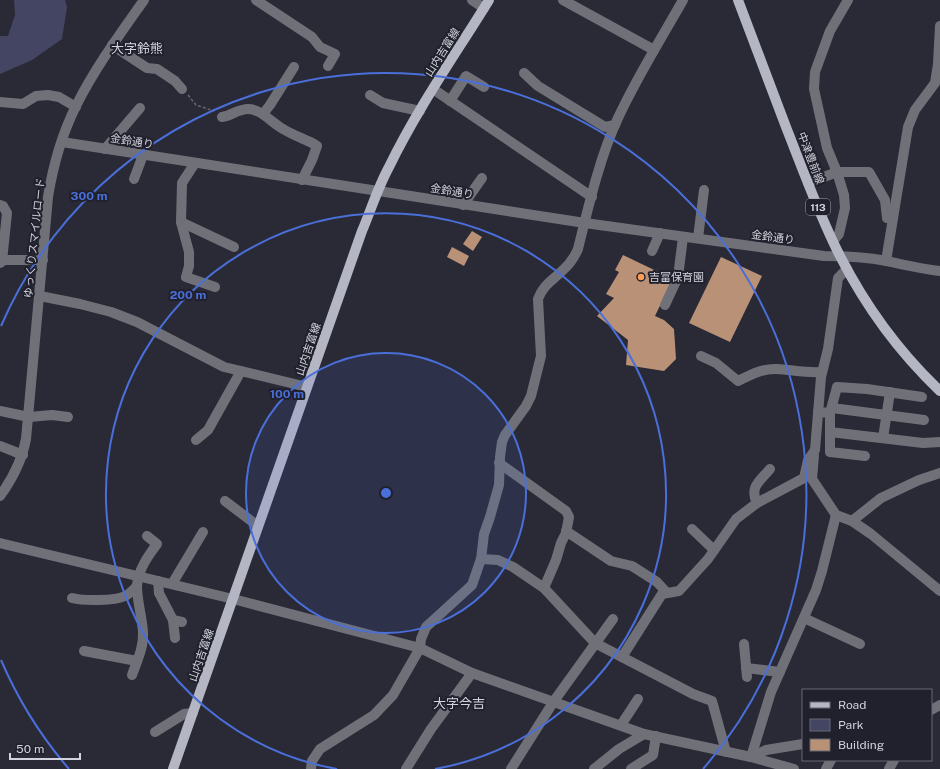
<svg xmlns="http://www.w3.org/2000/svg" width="940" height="769" font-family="'Public Sans','Noto Sans JP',sans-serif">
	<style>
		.green { fill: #444563 }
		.building { fill: #b89177 }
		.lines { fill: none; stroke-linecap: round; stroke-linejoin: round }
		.path { stroke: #666672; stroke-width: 1.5; stroke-dasharray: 3 2; stroke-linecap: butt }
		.minor { stroke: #707178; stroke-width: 10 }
		.major { stroke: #b5b6c4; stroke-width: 10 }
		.ring { fill: none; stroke: #4a6fd9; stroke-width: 2 }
		.poi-dot { fill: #fd9c56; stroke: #20212d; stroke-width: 1.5 }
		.labels { text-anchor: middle; stroke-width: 4; stroke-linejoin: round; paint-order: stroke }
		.shield { fill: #20212d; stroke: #9d9ea8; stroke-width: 1 }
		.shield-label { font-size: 10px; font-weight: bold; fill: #d2d3dc }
		.street-label { font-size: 11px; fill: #d2d3dc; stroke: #20212d }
		.poi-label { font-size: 11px; fill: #d2d3dc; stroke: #20212d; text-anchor: start }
		.quarter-label { font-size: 13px; fill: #d2d3dc; stroke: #20212d }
		.centre { fill: #4a6fd9; stroke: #20212d; stroke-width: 2 }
		.ring-label { font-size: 12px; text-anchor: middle; font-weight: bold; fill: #4a6fd9; stroke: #20212d; stroke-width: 4; stroke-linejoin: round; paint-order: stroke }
	</style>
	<rect width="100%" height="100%" fill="#2a2a37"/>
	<path class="green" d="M 14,0 L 65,0 L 67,7 L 62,39 L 32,60 L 0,74 L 0,36 L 8,36 L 15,15 Z"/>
	<g class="building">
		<path d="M 472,231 L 482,237 L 473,251 L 463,244 Z"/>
		<path d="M 452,247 L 469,256 L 464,266 L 447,257 Z"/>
		<path d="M 623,255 L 673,279 L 655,316 L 664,320 L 674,329 L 676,359 L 664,371 L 626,365 L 628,340 L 597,316 L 614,298 L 606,294 L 619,272 L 615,270 Z"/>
		<path d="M 721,257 L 762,276 L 730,342 L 689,323 Z"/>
	</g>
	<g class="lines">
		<path class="path" d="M 188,95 L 196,105 L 214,111"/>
		<g class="minor">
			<path d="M 256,0 L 312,37 L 320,47 L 335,54 L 328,66"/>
			<path d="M 472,0 L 484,8"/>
			<path d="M 563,0 L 654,50"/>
			<path d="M 112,45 L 147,68 L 157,69 L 175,81 L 182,89"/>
			<path d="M 524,73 L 538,86 L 605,127 L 615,125"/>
			<path d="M 433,89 L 592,197"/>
			<path d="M 370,95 L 383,103 L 420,111"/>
			<path d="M 450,101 L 466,76 L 484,87"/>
			<path d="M 0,102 L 23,104 L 36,96 L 48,95 L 59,97 L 76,107"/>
			<path d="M 263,114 L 270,105 L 294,67"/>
			<path d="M 222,117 C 231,116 238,109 248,109 C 261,109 272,123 283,129 C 293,135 304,139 314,144 L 317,146 L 312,160 L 302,180"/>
			<path d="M 62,142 L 585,223 L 824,256 C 846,256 866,257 887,261 C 905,265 922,269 940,271"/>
			<path d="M 105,149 L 140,108"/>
			<path d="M 195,163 L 182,183 L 181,222 L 189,252 L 189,266 L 186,277 L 215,287"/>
			<path d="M 134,179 L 143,155"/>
			<path d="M 808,183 L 837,172 L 869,172 L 885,200 L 887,218 L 893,218"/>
			<path d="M 0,205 L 3,206 L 7,213 L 2,261"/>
			<path d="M 463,205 L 482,178"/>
			<path d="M 181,222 L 234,247"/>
			<path d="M 698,238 L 704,190"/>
			<path d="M 833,241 L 839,234 L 845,208 L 844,195 L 837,172 L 827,148 L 814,89 L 815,72 L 830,31 L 848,0"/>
			<path d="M 652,251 L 660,233"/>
			<path d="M 886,261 L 908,127 L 915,110 L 935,83 L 938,64 L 940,26"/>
			<path d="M 0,263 L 4,260 L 43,260"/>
			<path d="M 40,296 L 80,304 L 111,312 L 137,322 L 224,367 L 307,387"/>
			<path d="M 665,305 L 678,277 L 683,237"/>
			<path d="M 701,356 L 716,363 L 738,381 C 750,375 763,368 777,369 C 793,370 805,373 822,372"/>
			<path d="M 832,408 L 924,420"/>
			<path d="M 0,411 L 29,417 L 52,415 L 68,417"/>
			<path d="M 818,412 L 830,413 L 830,432 L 923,443 L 940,442"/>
			<path d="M 830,413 L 837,387 L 867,389 L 922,397"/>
			<path d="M 830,432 L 830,452 L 865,456"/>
			<path d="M 883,438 L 890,392"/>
			<path d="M 196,440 L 208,430 L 241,371"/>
			<path d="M 0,446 L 23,455"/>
			<path d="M 814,455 L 812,479 L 836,515 L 852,521 L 881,498 L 919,480 L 940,473"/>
			<path d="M 499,463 L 566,511 L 569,517 L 566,533 L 561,543 L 556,560 L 544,588"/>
			<path d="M 0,496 C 13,478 22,461 26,439 L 48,197 C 53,166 62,134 76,106 C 95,68 120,34 144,0"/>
			<path d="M 225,501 L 258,526"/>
			<path d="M 757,503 C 749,487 760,481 770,469"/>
			<path d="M 852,521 L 871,534 L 940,591"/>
			<path d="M 692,529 L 714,550"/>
			<path d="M 566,531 L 611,561 L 632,566 L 657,582 L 667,593"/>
			<path d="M 0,543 L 233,599 L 420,648 L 472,673 L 644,734 L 751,757 L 794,769"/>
			<path d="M 481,559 L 498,560 L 513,567 L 544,588 L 595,643 L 693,694 L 712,701 L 726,752"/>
			<path d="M 158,581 L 159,593 L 173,620 L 182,622"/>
			<path d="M 172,584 L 203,532"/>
			<path d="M 72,598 C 83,601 116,601 125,596 C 130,594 133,590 137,586"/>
			<path d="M 804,618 L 860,644"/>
			<path d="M 173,620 L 175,638"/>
			<path d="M 744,644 L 747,677"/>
			<path d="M 84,651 L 137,661"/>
			<path d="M 622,657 L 662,594 L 679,591 L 708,559 L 736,519 L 757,503 L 804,478 L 808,460 L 815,450 L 821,377 L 828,349 L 838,278 L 847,269"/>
			<path d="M 746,668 L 780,672"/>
			<path d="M 132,675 C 137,661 144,647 143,632 C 142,617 137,601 137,586 C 138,570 148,556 157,544 L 147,536"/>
			<path d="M 931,710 L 940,705"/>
			<path d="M 621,725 L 638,699"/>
			<path d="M 155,732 L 184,714 L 193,713"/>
			<path d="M 751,757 L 771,692 L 816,590 L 822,571 L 836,515"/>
			<path d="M 751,757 L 766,750 L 803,744"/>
			<path d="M 311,769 L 312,761 L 320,749 L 374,715 L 393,695 L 420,648 L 421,639 L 426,627 L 472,585 L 481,559 L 484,534 L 490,517 L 499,485 L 500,457 L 502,442 L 505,435 L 526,406 L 531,396 L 541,356 L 538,299 C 544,284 552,281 563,270 C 570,264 574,258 578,249 C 588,208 600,156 618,118 C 637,77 661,39 683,0"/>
			<path d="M 406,769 L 431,729 L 472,673"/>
			<path d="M 511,769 L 554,701 L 613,619"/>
			<path d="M 594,769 L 619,749 L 644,734"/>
			<path d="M 631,769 L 653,755 L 656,736"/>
			<path d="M 826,769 L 831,760"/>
			<path d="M 889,769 L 894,760"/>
		</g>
		<g class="major">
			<path d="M 738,0 C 754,42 770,85 786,127 C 803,170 819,215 840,256 C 865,305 900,353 940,391"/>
			<path d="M 173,769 L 362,231 C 371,210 378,187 389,167 C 417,109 455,55 489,0"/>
		</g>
	</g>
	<circle cx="386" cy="493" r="140" fill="#4a6fd9" fill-opacity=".12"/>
	<g class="ring">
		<circle cx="386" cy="493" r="140"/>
		<path d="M337 769A280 280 0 1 1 435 769"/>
		<path d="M69 769A420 420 0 0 1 1 660M1 326A420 420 0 1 1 703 769"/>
	</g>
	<circle class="poi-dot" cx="641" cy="277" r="4"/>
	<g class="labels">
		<rect class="shield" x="806" y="199" width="24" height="16" rx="3"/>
		<g class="shield-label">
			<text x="818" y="211">113</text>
		</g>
		<g class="street-label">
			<text transform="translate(442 52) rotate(-58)" y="4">山内吉富線</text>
			<text transform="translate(132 141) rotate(9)" y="4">金鈴通り</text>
			<text transform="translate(811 158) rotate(69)" y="4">中津豊前線</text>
			<text transform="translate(452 191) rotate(9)" y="4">金鈴通り</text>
			<text transform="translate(773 237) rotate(8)" y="4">金鈴通り</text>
			<text transform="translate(34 238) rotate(-84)" y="4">ゆっくりスマイルロード</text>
			<text transform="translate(308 349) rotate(-71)" y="4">山内吉富線</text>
			<text transform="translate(201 655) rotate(-71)" y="4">山内吉富線</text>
		</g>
		<g class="poi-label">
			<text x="649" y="281">吉富保育園</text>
		</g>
		<g class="quarter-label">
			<text x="137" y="53">大字鈴熊</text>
			<text x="459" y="708">大字今吉</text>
		</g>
	</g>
	<circle cx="386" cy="493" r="6" class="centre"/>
	<g class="ring-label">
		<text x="89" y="200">300 m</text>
		<text x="188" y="299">200 m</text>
		<text x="287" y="398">100 m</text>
	</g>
	<rect x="802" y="689" width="130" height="72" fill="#20212d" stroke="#676873"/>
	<rect x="810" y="702" width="20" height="6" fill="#b5b6c4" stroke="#676873"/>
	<text x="838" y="709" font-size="12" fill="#d2d3dc">Road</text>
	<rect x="810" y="719" width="20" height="12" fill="#444563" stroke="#676873"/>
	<text x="838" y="729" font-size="12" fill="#d2d3dc">Park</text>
	<rect x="810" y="739" width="20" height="12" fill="#b89177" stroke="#676873"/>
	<text x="838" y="749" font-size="12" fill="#d2d3dc">Building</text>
	<path d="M10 753v6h70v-6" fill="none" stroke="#d2d3dc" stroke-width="2"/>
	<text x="16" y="753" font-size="12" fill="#d2d3dc" stroke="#20212d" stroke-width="3" paint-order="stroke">50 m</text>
</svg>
